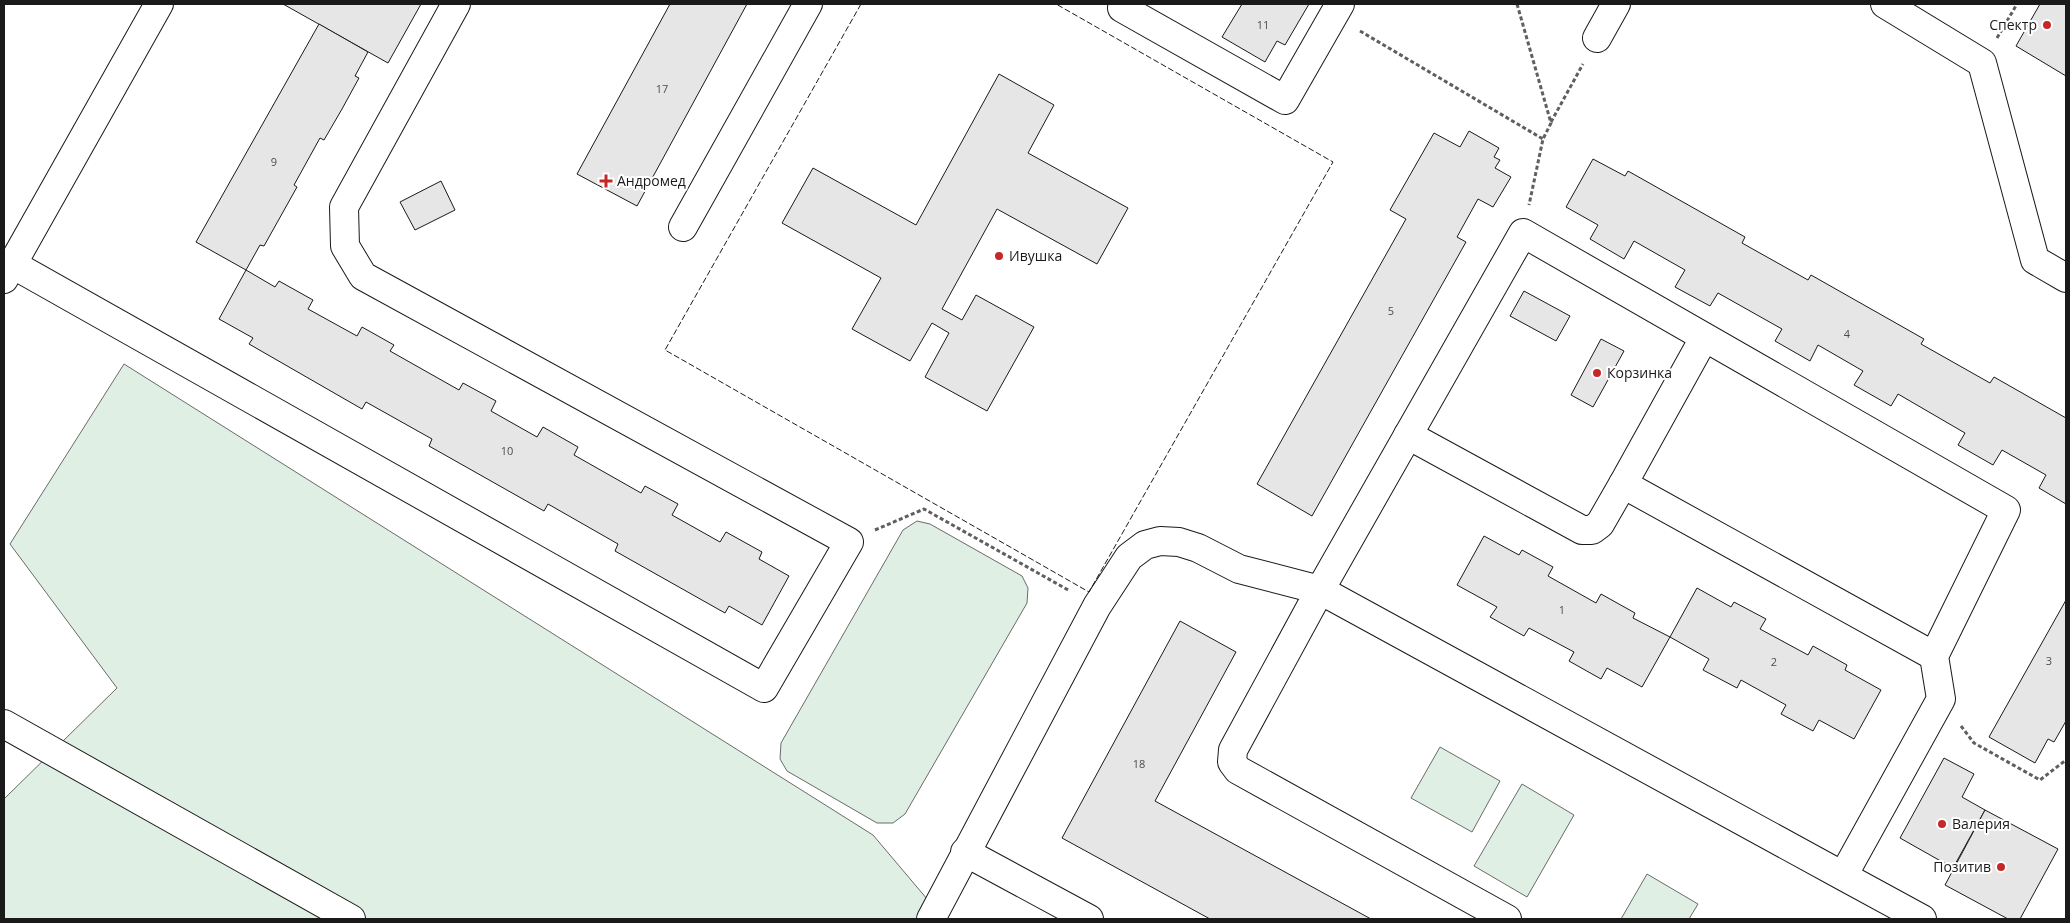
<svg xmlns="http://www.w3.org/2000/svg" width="2070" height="923" font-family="'Open Sans',sans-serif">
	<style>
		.green { fill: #e0efe3; stroke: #6a6a6a }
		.building { fill: #e6e6e6; stroke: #1a1a1a }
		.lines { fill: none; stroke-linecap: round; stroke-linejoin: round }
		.minor-casing { stroke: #1a1a1a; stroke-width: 30 }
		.path { stroke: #5f5f5f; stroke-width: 3; stroke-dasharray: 4 2.5; stroke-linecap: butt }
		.minor { stroke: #fff; stroke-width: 28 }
		.fence { stroke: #1a1a1a; stroke-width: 1; stroke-dasharray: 6 2.5; stroke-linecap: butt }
		.poi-dot { fill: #c62828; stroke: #fff; stroke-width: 2 }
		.labels { text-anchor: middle; stroke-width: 4; stroke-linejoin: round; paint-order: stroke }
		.number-label { font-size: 11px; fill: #4d4d4d }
		.poi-label { font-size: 14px; fill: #1a1a1a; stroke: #fff; text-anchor: start }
	</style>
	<rect width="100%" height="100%" fill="#fff"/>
	<g class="green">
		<path d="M 124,364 L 873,835 L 944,919 L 4,919 L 4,799 L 117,688 L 10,544 Z"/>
		<path d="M 917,521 L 930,524 L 1022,576 L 1028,588 L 1027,603 L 905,814 L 893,823 L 877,823 L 787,771 L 780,759 L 781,743 L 903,530 Z"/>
		<path d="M 1440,747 L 1500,781 L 1472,832 L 1411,798 Z"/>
		<path d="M 1522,784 L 1574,815 L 1527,897 L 1474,866 Z"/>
		<path d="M 1647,874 L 1698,904 L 1689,919 L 1621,919 Z"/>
	</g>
	<g class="building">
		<path d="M 283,4 L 421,4 L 388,63 Z"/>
		<path d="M 670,4 L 747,4 L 637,206 L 577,174 Z"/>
		<path d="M 1242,4 L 1309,4 L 1285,45 L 1277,41 L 1265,62 L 1222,37 Z"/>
		<path d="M 2040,4 L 2066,4 L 2066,76 L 2016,46 Z"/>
		<path d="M 319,24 L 368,52 L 355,76 L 359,78 L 342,109 L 324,140 L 320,138 L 294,185 L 297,187 L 264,246 L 260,245 L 246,270 L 196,242 Z"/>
		<path d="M 999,74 L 1054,105 L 1028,153 L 1128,208 L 1097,264 L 997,209 L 942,309 L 962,320 L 976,295 L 1034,327 L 987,411 L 925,377 L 949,333 L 932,323 L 910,361 L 852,329 L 881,278 L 782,223 L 813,168 L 916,225 Z"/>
		<path d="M 1469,131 L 1499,148 L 1494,157 L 1500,160 L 1495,168 L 1511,177 L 1493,207 L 1478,199 L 1457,237 L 1466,242 L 1312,516 L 1257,484 L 1406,219 L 1390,210 L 1434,133 L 1460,147 Z"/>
		<path d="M 1593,159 L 1625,176 L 1628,171 L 1745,237 L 1742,243 L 1808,280 L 1811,275 L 1924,339 L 1921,344 L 1990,383 L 1994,377 L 2066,418 L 2066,504 L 2039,488 L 2046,475 L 2002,450 L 1993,465 L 1958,445 L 1965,433 L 1898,394 L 1891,406 L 1854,385 L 1863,371 L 1818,345 L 1810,361 L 1775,341 L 1782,329 L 1718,293 L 1710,306 L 1675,287 L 1685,270 L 1634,241 L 1624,259 L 1590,239 L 1598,225 L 1566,207 Z"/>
		<path d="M 441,181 L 455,210 L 415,230 L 400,202 Z"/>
		<path d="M 246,270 L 275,287 L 279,281 L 313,300 L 308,309 L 357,336 L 362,327 L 394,345 L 390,351 L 459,390 L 463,383 L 496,401 L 491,411 L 537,437 L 543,427 L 578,447 L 574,455 L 641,493 L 645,486 L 678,504 L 672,515 L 720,542 L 726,532 L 762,552 L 759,559 L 789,576 L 762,625 L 729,606 L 725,613 L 615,551 L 618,544 L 548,504 L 544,511 L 429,446 L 432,439 L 366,402 L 362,409 L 249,344 L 253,338 L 219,319 Z"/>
		<path d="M 1524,291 L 1570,316 L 1556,341 L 1510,316 Z"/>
		<path d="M 1601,339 L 1624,351 L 1593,407 L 1571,395 Z"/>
		<path d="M 1484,536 L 1519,555 L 1522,550 L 1553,567 L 1548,576 L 1596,603 L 1601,594 L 1635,613 L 1633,618 L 1670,637 L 1642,687 L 1607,668 L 1601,679 L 1569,661 L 1574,652 L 1529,628 L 1524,636 L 1490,617 L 1497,607 L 1457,585 Z"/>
		<path d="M 1697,588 L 1731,607 L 1734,602 L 1766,619 L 1760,629 L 1808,655 L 1813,646 L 1847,665 L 1845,670 L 1881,690 L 1854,739 L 1819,720 L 1813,731 L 1781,714 L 1786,705 L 1741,680 L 1737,688 L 1703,670 L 1709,659 L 1670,637 Z"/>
		<path d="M 2066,600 L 2066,721 L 2054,742 L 2048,739 L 2035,763 L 1989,737 Z"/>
		<path d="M 1180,621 L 1236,652 L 1155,801 L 1371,919 L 1210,919 L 1062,838 Z"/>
		<path d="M 1944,758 L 1974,774 L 1962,797 L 1985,810 L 1953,868 L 1900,838 Z"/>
		<path d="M 1985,810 L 2058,849 L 2020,919 L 2008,919 L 1945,885 Z"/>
	</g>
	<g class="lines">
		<defs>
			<g id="minor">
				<path d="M 1124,4 L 1122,8 L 1285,100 L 1340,4"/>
				<path d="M 1885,4 L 1982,63 L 2035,260 L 2066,278"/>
				<path d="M 1597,38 L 1616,4"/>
				<path d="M 683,227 L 808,4"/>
				<path d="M 12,264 L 764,688 L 849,542 L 363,276 L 345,246 L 344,207 L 456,4"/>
				<path d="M 4,279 L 159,4"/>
				<path d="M 1704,338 L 1623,484 L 1934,656"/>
				<path d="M 1408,435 L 1582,530 L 1592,530 L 1600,524 L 1623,484"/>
				<path d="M 4,724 L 351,919"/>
				<path d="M 965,852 L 1089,919"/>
				<path d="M 1843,876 L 1941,699 L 1934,656 L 2006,510 L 1523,233 L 1320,590 L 1843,876 L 1922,919"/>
				<path d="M 931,919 L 1097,606 L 1129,557 L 1145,545 L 1160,541 L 1179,542 L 1198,548 L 1239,569 L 1320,590 L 1233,750 L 1232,762 L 1238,770 L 1507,919"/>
			</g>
		</defs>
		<use href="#minor" class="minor-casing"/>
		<g class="path">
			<path d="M 1517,4 L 1551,123 L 1543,139 L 1529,205"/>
			<path d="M 1360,31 L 1543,139"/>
			<path d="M 1997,38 L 2017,4"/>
			<path d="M 1551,122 L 1583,64"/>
			<path d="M 875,530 L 924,509 L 1070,591"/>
			<path d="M 1961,726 L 1974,743 L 2040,780 L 2066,760"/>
		</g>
		<use href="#minor" class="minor"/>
		<path class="fence" d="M 861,4 L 665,350 L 1089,592 L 1333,162 L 1056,4"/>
	</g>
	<g class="poi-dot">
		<circle cx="2047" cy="25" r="5"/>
		<path d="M603.5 173.5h5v5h5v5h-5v5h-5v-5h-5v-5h5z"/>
		<circle cx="999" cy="256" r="5"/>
		<circle cx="1597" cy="373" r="5"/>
		<circle cx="1942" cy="824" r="5"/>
		<circle cx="2001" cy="867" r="5"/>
	</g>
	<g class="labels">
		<g class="number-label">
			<text x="1263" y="29">11</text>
			<text x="662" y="93">17</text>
			<text x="274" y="166">9</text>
			<text x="1391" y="315">5</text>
			<text x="1847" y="338">4</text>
			<text x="507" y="455">10</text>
			<text x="1562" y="614">1</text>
			<text x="2049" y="665">3</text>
			<text x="1774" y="666">2</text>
			<text x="1139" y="768">18</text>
		</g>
		<g class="poi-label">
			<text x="2037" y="30" text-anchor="end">Спектр</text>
			<text x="617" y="186">Андромед</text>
			<text x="1009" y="261">Ивушка</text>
			<text x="1607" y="378">Корзинка</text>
			<text x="1952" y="829">Валерия</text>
			<text x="1991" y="872" text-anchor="end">Позитив</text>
		</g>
	</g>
	<rect width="2070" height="923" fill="none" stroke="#1a1a1a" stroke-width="10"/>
</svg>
